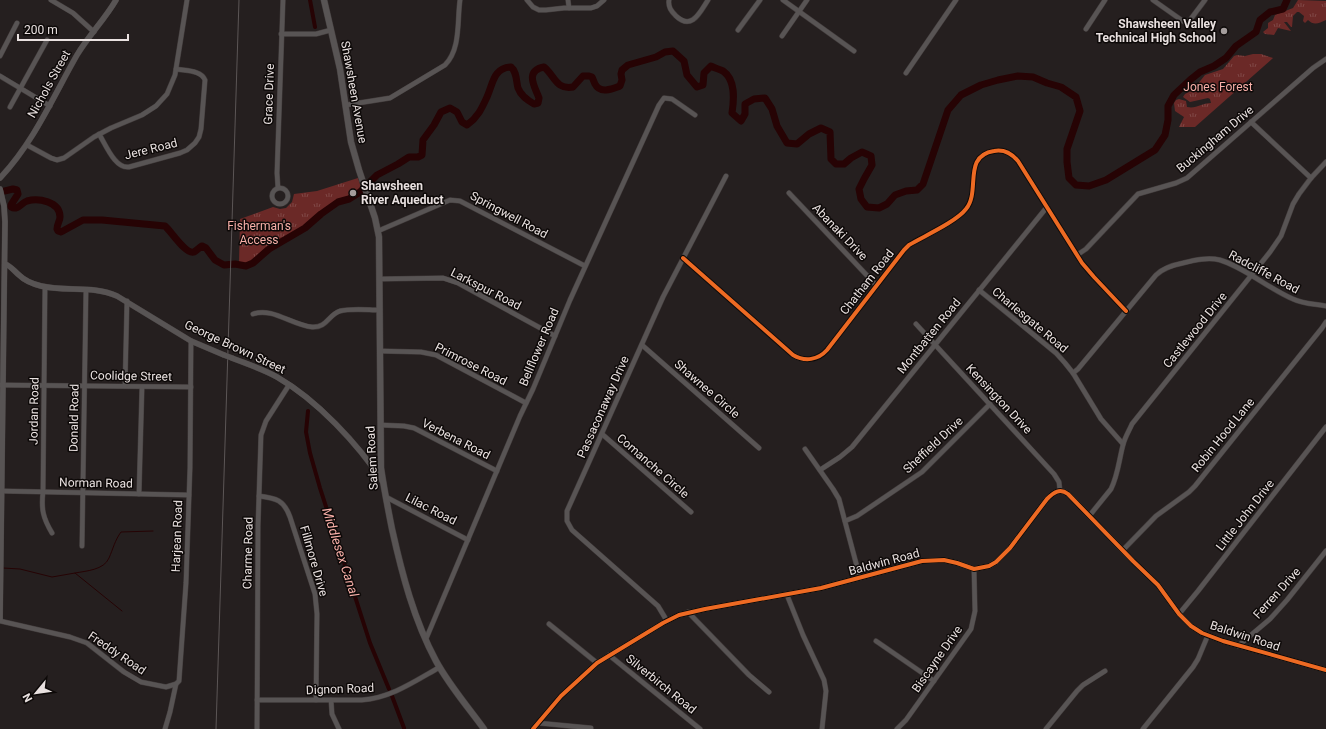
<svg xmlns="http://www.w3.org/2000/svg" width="1326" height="729" font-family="Roboto,sans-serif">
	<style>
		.park { fill: url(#park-tufts) }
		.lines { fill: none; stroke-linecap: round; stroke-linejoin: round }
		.stream { stroke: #260304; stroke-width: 1 }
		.canal { stroke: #260304; stroke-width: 4 }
		.river { stroke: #260304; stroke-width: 7 }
		.minor-casing { stroke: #423c3c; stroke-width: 5.5 }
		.tertiary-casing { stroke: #423c3c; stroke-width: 6 }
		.secondary-casing { stroke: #423c3c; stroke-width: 7 }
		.minor { stroke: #585454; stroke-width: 4.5 }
		.tertiary { stroke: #585454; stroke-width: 5.5 }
		.secondary { stroke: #585454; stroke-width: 6 }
		.rail { stroke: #5c5656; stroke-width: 1 }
		.tertiary-bridge-casing { stroke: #423c3c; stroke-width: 6; stroke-linecap: butt }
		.tertiary-bridge { stroke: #585454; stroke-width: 5.5 }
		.cycleway-casing { stroke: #0d0908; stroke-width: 6 }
		.cycleway { stroke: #ed6a23; stroke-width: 4 }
		.poi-dot { fill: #a49d9c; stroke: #0d0908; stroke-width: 1.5 }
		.labels { text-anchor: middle; stroke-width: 3; stroke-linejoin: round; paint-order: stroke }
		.poi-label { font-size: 12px; font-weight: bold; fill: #e9e1e0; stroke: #0d0908; text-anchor: end }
		.street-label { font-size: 12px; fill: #e9e1e0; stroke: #0d0908 }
		.park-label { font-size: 12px; fill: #f8afa8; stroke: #0d0908 }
		.water-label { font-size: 13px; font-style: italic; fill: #f8afa8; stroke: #0d0908 }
	</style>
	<defs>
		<pattern id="park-tufts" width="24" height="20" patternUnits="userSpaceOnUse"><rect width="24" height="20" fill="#6b2927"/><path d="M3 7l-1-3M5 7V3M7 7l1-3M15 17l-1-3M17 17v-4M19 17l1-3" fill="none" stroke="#804846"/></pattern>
	</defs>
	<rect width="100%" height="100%" fill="#251f1f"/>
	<g class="park">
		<path d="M 1298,0 L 1326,1 L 1326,20 C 1319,23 1314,26 1308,20 L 1305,23 L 1303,21 L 1304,16 L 1299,12 L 1297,12 L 1293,16 L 1292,27 L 1291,27 L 1287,22 L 1284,22 L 1291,31 L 1278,28 L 1274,35 L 1265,34 L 1263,32 L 1268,28 L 1268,23 L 1273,20 L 1275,15 L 1293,8 Z"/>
		<path d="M 1253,54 L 1261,54 L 1273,58 L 1195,127 L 1179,127 L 1184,117 L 1175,111 L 1174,103 L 1176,100 L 1179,99 L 1186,101 L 1187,107 C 1197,109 1201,103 1211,103 L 1210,99 L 1208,98 L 1190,102 L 1183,97 L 1185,94 L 1193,90 L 1205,75 L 1223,69 L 1234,56 L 1237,55 L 1245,56 Z"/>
		<path d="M 358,178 L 362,191 L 360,192 L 349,199 L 338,202 L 321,214 L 305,228 L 269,249 L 253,263 L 246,266 L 239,264 L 240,219 L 273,207 L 280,209 L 286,208 L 292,202 L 294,194 L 317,191 Z"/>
	</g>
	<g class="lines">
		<g class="stream">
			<path d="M 3,568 L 20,569 L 52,577 L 75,573 L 122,611"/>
			<path d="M 75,573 C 86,571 104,570 109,558 C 113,549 115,540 121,532 L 153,531"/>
		</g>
		<g class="canal">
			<path d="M 310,0 L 315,27"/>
			<path d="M 308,411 L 306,432 L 310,453 L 320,488 L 370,643 L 389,689"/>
			<path d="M 392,696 L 404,728"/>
		</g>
		<path class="river" d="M 0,192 L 13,189 L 17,190 L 18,194 L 11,205 L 11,207 C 18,211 21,203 27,201 C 38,198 60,201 60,217 C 60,221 57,224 57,229 L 58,231 L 61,232 L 83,220 L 102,220 L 165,226 C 171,231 186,255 194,252 C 196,251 200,247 202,246 L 206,248 L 215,260 L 224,265 L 235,264 L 246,266 L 253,263 L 269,249 L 305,228 L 321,214 L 338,202 L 349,199 L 360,192 L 377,175 L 398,164 L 409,157 L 418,157 L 422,155 L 423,140 L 434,125 L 441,112 L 450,108 L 457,112 L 462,122 L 467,125 C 478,117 482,108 487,97 C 493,84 493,68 511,67 C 517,72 516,81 518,88 C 521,96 527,100 534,104 L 538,103 L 539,98 C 535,87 524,71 544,67 C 555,76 556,90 573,87 L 583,76 L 589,76 L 592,77 C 593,79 594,82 595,84 C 600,94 612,89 620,86 L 622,80 L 621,74 L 622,70 L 628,65 L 656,57 L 665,52 L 673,51 L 684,61 L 687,75 L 697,87 L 703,85 L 704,73 L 711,66 C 714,68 719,69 723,71 C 736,80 734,100 732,113 L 741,121 L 745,114 L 745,104 L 754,99 L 765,98 L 772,109 L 777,126 L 787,143 L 797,144 L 809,134 L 821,128 L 830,132 L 831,159 L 836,164 L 844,164 L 851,158 L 862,152 L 871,156 L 872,165 L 864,179 L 859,189 L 861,199 L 867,207 L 879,208 L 887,204 L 895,195 L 906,191 L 917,190 L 923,184 L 948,110 L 961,95 L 981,85 L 998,80 L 1018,76 L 1033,77 L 1047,83 L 1061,87 L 1076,97 L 1080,111 L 1067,149 L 1067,162 L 1069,178 L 1076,185 L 1089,186 L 1106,180 L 1155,150 L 1165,135 L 1168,120 L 1168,106 L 1174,95 L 1190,80 L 1200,72 L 1214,66 L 1226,58 L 1236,46 L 1256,32 L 1260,20 L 1270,12 L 1283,9 L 1287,0"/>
		<defs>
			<g id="minor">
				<path d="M 51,0 L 73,13 L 94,32"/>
				<path d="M 527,0 L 533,7 L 539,10 L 546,10 L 564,8 L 591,8 L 597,6 L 604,0"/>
				<path d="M 568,0 L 569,8"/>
				<path d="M 669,0 C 668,7 671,11 676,16 C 692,31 700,12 708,0"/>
				<path d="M 783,0 L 854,51"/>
				<path d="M 1153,0 L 1187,24 L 1205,0"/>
				<path d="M 1086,29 L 1105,0"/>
				<path d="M 738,30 L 760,0"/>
				<path d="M 281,34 L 316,34 L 331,30"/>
				<path d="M 782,36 L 807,0"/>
				<path d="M 0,56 L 17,23"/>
				<path d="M 906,73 L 956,0"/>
				<path d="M 0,76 L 50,106"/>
				<path d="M 346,105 L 390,98 L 445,65 C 461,49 457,21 460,0"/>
				<path d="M 10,107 L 47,40"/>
				<path d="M 1251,122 L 1311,178"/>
				<path d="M 99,134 C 106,145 115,169 129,167 L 180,153 L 187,150 L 195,143 L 199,137 L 201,129 L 205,80 C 201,70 186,71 176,69"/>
				<path d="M 27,145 L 51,158 L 57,160 L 64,158 L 94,137 L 111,128 L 142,115 L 156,106 L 167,94 L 175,75 L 187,0"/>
				<circle cx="280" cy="196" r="8"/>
				<path d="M 278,188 L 277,173 L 283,0"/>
				<path d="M 789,193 L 876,285"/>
				<path d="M 378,231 L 450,200 L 460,201 L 585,266"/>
				<path d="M 1077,255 L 1086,249 L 1138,194 L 1176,183 L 1187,178 L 1313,68 L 1326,59"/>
				<path d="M 683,258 L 793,355 C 805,362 818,360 827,350 L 904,250 L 909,245 C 924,236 956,222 966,209 C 981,191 962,156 994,151 C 1004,149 1012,154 1018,161 L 1082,263 L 1094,277 L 1126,311"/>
				<path d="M 380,279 L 443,278 L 458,283 L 555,336"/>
				<path d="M 45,287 L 43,492 C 41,509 43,518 52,533"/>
				<path d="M 979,290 L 1056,353 L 1065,363 L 1073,373 L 1101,419 L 1123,444"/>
				<path d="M 253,314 C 272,307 292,325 312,327 C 327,328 328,315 340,311 C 351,308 368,310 380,310"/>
				<path d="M 916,324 L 1054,474 L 1059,482 L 1060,491"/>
				<path d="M 642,345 L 759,448"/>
				<path d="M 380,351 L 421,352 L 436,355 L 526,403"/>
				<path d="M 1073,373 L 1078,369 L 1156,275 C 1163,268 1173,265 1183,263 C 1195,260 1208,257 1220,260 C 1244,267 1269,289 1293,299 C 1303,304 1315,304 1326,306"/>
				<path d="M 0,385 L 191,387"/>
				<path d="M 125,386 L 127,301"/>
				<path d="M 381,425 L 404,426 L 414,428 L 497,471"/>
				<path d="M 602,434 L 691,512"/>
				<path d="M 805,449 L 833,489 L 839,499 L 860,578"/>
				<path d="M 820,470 L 840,457 L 852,447 L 1047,207"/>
				<path d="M 2,491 L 189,495"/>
				<path d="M 139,494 L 142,387"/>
				<path d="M 259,496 C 276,498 284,500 290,517 L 315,594 L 317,614 L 316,700"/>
				<path d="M 386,497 L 468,540"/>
				<path d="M 1090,515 L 1111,489 C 1118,475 1119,460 1123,445 C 1125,437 1129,431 1132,424 L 1270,252 L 1281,236 L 1293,204 L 1299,194 L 1311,178 L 1326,162"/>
				<path d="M 845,521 L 857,516 L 922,472 L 990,404"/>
				<path d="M 82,546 L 86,290"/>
				<path d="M 1123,550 L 1156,516 L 1189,492 L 1195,486 L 1322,328 L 1326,322"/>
				<path d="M 787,595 L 803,635 L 824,680 L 826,691 L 822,729"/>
				<path d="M 688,612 L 749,675 L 769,692"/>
				<path d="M 1179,614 L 1198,591 L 1326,427"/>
				<path d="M 0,621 L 70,637 L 87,643 L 124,672 L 141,682 L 166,687 L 176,684"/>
				<path d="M 667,621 L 658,606 L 572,530 L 567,521 L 567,511 L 663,297 L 726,176"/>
				<path d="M 549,624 L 597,663"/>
				<path d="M 426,639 L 520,416 L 533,389 L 570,300 L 659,105 L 664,98 L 672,99 L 695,115"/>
				<path d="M 876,641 L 934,681"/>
				<path d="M 1238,646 L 1270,619 L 1287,600 L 1326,551"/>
				<path d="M 609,655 L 700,729"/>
				<path d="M 257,700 L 362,700 C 391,698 415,681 440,667"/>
				<path d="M 331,700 L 332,714 L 339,729"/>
				<path d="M 538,723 L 591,728"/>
				<path d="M 165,729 L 170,712 L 176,684 L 179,681 L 186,583 L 190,468 L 191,341"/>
				<path d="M 257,729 L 258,526 L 261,435 L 266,421 L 289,385"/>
				<path d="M 897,729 L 906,720 L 971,629 L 975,611 L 974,569"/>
				<path d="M 1046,729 L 1077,691 L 1083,685 L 1105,671"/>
				<path d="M 1143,729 L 1193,667 L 1198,659 L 1208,635"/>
			</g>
			<g id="tertiary">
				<path d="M 0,178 C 34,142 53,97 77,55 C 89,35 105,19 116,0"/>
				<path d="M 0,189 L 4,206 L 5,222 L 0,620"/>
				<path d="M 5,264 C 11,266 14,271 19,275 C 25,281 33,284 41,286 C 66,292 93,285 117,296 L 191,341 L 224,355"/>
				<path d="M 232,358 C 247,364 263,369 277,377 C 317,400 358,444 383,482"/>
				<path d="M 533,729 L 561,696 L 597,663 L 663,623 L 679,615 L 705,609 L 821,588 L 922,561 L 944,560 L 957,563 L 974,569 L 989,566 L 996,562 L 1010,548 L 1047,499 C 1054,492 1060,488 1068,494 L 1133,561 L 1158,585 L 1179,614 L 1191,626 L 1202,633 L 1223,641 L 1326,670"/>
			</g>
			<path id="secondary" d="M 324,0 L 340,69 L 351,142 L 359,170 L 375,218 L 379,237 L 381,468 C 384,489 388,509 392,529 C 402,574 414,620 436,661 C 449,685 468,707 484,729"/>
		</defs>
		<use href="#minor" class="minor-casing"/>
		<use href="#tertiary" class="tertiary-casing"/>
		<use href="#secondary" class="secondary-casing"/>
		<use href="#minor" class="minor"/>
		<use href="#tertiary" class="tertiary"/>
		<use href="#secondary" class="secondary"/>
		<path class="rail" d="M 216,729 L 239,0"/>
		<defs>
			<path id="tertiary-bridge" d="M 224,355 L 232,358"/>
		</defs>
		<use href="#tertiary-bridge" class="tertiary-bridge-casing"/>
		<use href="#tertiary-bridge" class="tertiary-bridge"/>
		<defs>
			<g id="cycleway">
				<path d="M 683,258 L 793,355 C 805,362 818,360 827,350 L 904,250 L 909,245 C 924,236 956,222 966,209 C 981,191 962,156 994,151 C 1004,149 1012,154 1018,161 L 1082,263 L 1094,277 L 1126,311"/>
				<path d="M 533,729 L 561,696 L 597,663 L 663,623 L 679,615 L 705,609 L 821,588 L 922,561 L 944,560 L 957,563 L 974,569 L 989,566 L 996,562 L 1010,548 L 1047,499 C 1054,492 1060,488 1068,494 L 1133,561 L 1158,585 L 1179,614 L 1191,626 L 1202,633 L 1223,641 L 1326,670"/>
			</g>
		</defs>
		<use href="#cycleway" class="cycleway-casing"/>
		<use href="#cycleway" class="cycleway"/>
	</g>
	<g class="poi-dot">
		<circle cx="1224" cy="31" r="4"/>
		<circle cx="353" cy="193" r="4"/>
	</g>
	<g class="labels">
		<g class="poi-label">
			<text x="1216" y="28">Shawsheen Valley<tspan x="1216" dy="14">Technical High School</tspan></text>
			<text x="361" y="190" text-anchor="start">Shawsheen<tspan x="361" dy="14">River Aqueduct</tspan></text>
		</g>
		<g class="street-label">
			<text transform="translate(49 84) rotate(-61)" y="4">Nichols Street</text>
			<text transform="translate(354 92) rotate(80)" y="4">Shawsheen Avenue</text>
			<text transform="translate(269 94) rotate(-88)" y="4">Grace Drive</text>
			<text transform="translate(1215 139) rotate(-40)" y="4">Buckingham Drive</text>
			<text transform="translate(151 149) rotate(-14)" y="4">Jere Road</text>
			<text transform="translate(509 215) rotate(28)" y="4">Springwell Road</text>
			<text transform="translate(840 232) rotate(46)" y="4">Abanaki Drive</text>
			<text transform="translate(1264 272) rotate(28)" y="4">Radcliffe Road</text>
			<text transform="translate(867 282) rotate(-52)" y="4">Chatham Road</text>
			<text transform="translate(486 289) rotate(27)" y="4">Larkspur Road</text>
			<text transform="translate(1030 320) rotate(40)" y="4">Charlesgate Road</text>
			<text transform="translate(1195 330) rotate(-51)" y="4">Castlewood Drive</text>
			<text transform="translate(929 336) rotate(-51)" y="4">Montbatten Road</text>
			<text transform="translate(235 347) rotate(25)" y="4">George Brown Street</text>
			<text transform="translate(539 347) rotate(-67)" y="4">Bellflower Road</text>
			<text transform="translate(471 364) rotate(27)" y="4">Primrose Road</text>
			<text transform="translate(131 376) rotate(1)" y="4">Coolidge Street</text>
			<text transform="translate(707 389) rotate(41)" y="4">Shawnee Circle</text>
			<text transform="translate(999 399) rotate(47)" y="4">Kensington Drive</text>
			<text transform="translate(603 407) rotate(-66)" y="4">Passaconaway Drive</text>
			<text transform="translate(34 411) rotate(-89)" y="4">Jordan Road</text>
			<text transform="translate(74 418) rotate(-89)" y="4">Donald Road</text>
			<text transform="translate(1223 435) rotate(-51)" y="4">Robin Hood Lane</text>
			<text transform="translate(456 439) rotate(27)" y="4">Verbena Road</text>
			<text transform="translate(933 445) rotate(-43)" y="4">Sheffield Drive</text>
			<text transform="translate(372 458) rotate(-93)" y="4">Salem Road</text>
			<text transform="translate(653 466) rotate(41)" y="4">Comanche Circle</text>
			<text transform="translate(96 483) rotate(1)" y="4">Norman Road</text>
			<text transform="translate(431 509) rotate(27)" y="4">Lilac Road</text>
			<text transform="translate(1245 515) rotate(-52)" y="4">Little John Drive</text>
			<text transform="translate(177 536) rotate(-88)" y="4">Harjean Road</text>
			<text transform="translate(248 553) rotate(-89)" y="4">Charme Road</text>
			<text transform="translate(314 561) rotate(74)" y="4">Fillmore Drive</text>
			<text transform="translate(884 562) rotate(-15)" y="4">Baldwin Road</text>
			<text transform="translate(1277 593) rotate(-48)" y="4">Ferren Drive</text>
			<text transform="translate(1245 636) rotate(18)" y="4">Baldwin Road</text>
			<text transform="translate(117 653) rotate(34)" y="4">Freddy Road</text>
			<text transform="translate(937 659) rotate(-55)" y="4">Biscayne Drive</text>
			<text transform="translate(661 684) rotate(39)" y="4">Silverbirch Road</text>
			<text transform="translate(340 689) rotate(-2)" y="4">Dignon Road</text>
		</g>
		<g class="park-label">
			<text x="1218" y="91">Jones Forest</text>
			<text x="259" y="230">Fisherman's<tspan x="259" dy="14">Access</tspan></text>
		</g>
		<g class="water-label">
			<text transform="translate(341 552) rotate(72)" y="5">Middlesex Canal</text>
		</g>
	</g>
	<g transform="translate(36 693) rotate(241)" stroke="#0d0908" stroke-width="3" paint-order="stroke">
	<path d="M0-3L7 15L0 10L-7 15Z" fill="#e9e1e0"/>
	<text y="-6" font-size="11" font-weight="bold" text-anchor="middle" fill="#e9e1e0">N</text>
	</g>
	<path d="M18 34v6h110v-6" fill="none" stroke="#e9e1e0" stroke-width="2"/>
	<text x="24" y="34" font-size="12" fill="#e9e1e0" stroke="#0d0908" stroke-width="3" paint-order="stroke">200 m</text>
</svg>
